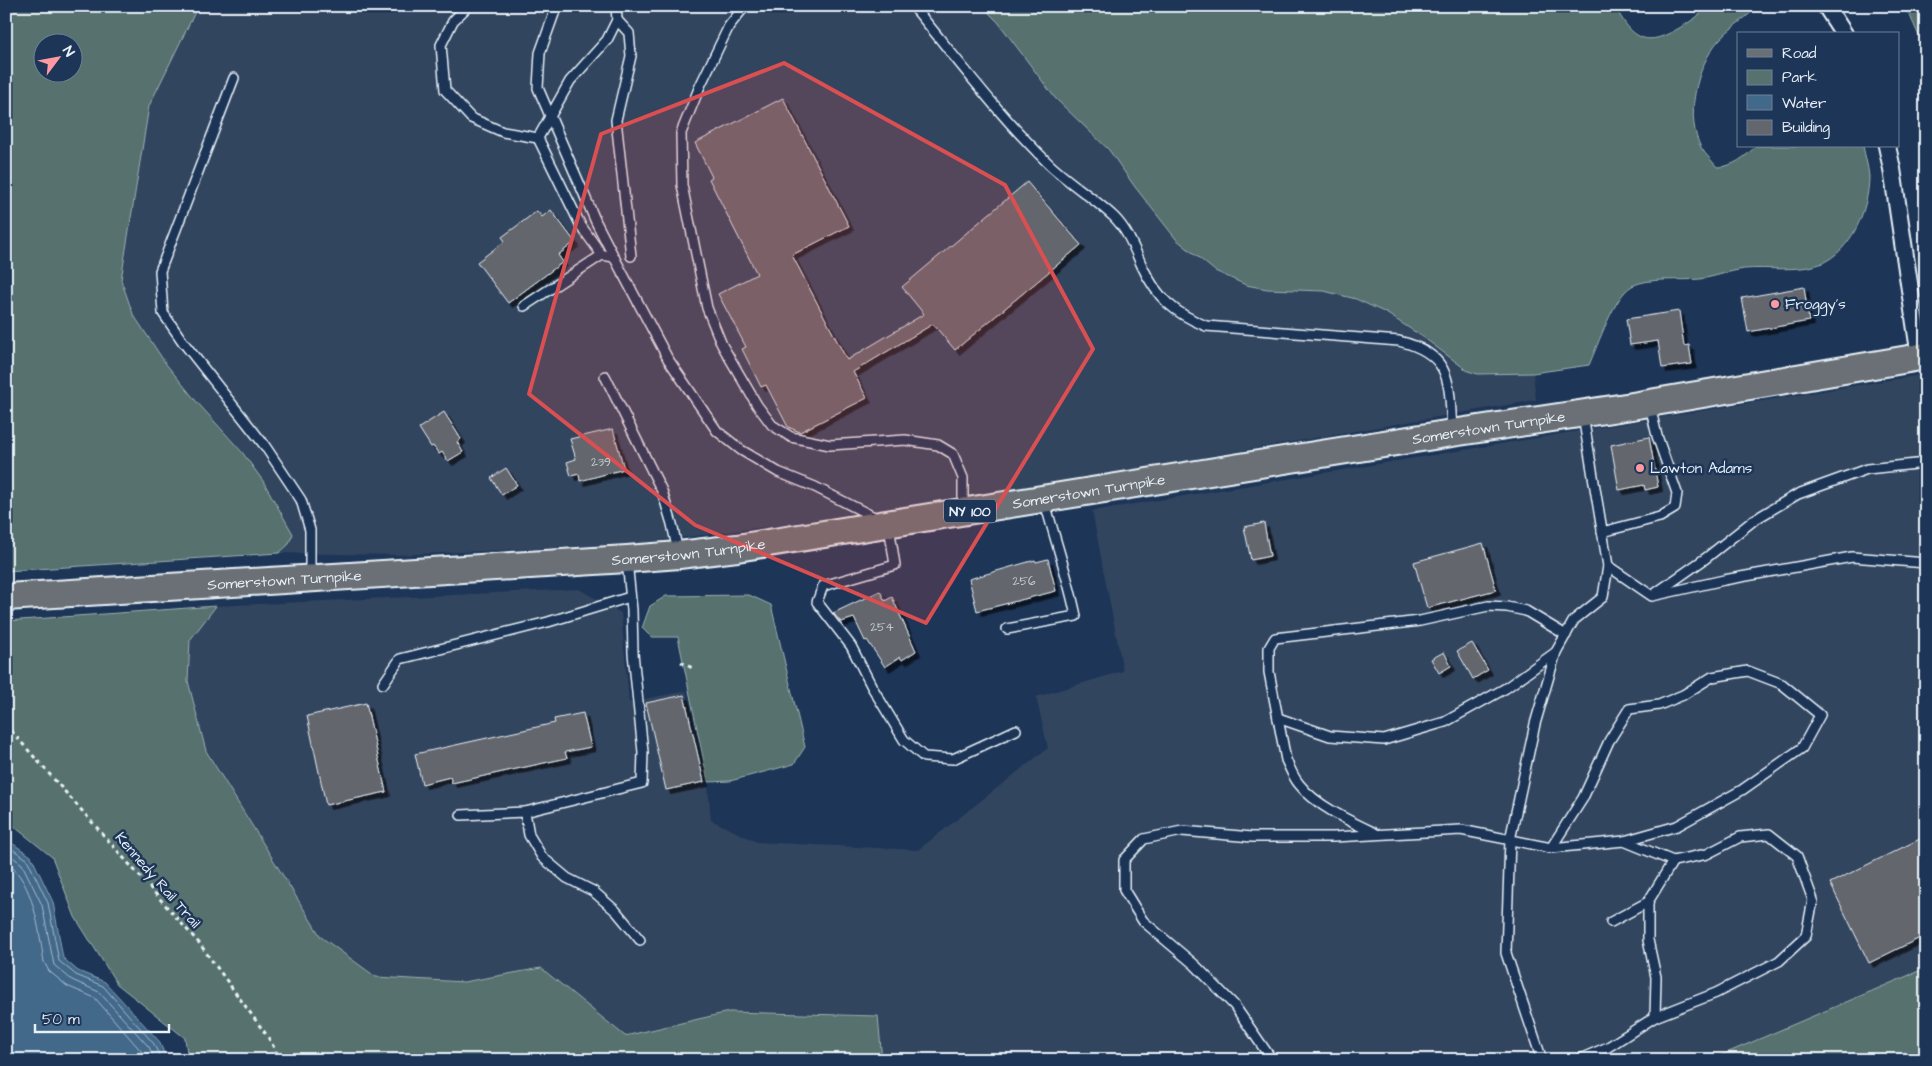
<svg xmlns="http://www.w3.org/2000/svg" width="1932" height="1066" font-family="'Architects Daughter',sans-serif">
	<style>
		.built { fill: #32445e }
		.green { fill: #56716e; stroke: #9fb1b3; fill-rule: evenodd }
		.water { fill: #42688a; stroke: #849fb6 }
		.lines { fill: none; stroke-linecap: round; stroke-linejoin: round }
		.shore { stroke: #a6bacc; stroke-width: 1 }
		.building { fill: #63666d; stroke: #e8f1f8; filter: url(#shadow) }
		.service-casing { stroke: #e8f1f8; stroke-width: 12 }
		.minor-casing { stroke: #e8f1f8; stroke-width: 20 }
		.primary-casing { stroke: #e8f1f8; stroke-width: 30 }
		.path { stroke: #e8f1f8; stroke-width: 3; stroke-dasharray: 4 4; stroke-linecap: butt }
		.service { stroke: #1d3557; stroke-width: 9 }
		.minor { stroke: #1d3557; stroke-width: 16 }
		.primary { stroke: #6a7074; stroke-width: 26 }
		.marked { fill: #da5052; fill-opacity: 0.2; stroke: #da5052; stroke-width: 4; stroke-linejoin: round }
		.poi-dot { fill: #ff9aa2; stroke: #1d3557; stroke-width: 2 }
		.labels { text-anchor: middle; stroke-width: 5; stroke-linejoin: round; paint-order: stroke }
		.number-label { font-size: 12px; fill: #c7ced5 }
		.shield { fill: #1d3557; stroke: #abb9c8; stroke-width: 1 }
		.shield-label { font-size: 14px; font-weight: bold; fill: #e8f1f8 }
		.poi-label { font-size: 15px; fill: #e8f1f8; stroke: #1d3557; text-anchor: start }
		.street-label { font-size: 15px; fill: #e8f1f8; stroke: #1d3557 }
	</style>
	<defs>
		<filter id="shadow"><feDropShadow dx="4.5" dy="4.5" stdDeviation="0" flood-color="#0009"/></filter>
	</defs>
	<rect width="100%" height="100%" fill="#1d3557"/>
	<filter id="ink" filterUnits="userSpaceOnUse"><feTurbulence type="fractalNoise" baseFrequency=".02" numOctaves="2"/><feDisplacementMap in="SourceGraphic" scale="10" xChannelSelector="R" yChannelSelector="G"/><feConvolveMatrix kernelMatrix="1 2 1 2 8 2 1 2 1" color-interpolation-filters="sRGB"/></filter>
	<g filter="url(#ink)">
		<g class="built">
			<path d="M 198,6 L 982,6 L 998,22 L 1055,98 L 1109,150 L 1135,187 L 1215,271 L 1246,285 L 1267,289 L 1324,291 L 1356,299 L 1386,313 L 1423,337 L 1468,371 L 1478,374 L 1533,373 L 1536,400 L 903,509 L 635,544 L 398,555 L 279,553 L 288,545 L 242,451 L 196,401 L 166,364 L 133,314 L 121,280 L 149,106 Z"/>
			<path d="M 1926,374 L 1926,968 L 1710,1060 L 882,1060 L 877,1015 L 729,1012 L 625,1036 L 541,968 L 464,982 L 376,977 L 321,937 L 206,751 L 188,681 L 190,640 L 216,606 L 579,589 L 621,613 L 629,702 L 686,691 L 708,786 L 711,820 L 757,842 L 918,850 L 1048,748 L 1036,697 L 1123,671 L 1092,511 Z"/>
		</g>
		<g class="green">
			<path d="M 6,6 L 198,6 L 149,106 L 121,280 L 133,314 L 166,364 L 196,401 L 242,452 L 263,481 L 293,534 L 288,545 L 279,553 L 6,571 ZM 72,42 L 72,72 L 42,72 L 42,42 Z"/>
			<path d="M 982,6 L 1615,6 C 1638,52 1656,43 1694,19 C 1699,15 1707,8 1713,6 C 1725,4 1744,6 1756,6 L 1754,10 C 1743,20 1729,29 1719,40 C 1696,66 1684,119 1702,149 C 1706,155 1712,161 1717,167 C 1733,167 1745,157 1756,146 L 1863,146 C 1865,156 1868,166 1869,176 C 1869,209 1852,251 1820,264 C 1800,272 1766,267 1744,269 C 1729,271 1715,277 1700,279 C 1681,281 1649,277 1632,286 C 1614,296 1598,345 1589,365 L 1533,373 L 1478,374 L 1468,371 L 1423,337 L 1386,313 L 1356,299 L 1324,291 L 1267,289 L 1246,285 L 1215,271 L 1176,239 L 1135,187 L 1109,150 L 1055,98 L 998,22 Z"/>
			<path d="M 1903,6 L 1926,6 L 1926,52 L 1911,18 Z"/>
			<path d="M 749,595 L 771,605 L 805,747 L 794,764 L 730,781 L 708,782 L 678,637 L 651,637 L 642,628 L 650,606 L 666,596 Z"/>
			<path d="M 216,606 L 190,640 L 188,681 L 206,751 L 321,937 L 376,977 L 464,982 L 541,968 L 625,1036 L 729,1012 L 878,1016 L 882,1060 L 188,1060 L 185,1038 L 117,984 L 75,917 L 52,857 L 6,820 L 6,621 Z"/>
			<path d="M 1926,968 L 1926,1060 L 1710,1060 Z"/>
		</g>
		<path class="water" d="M 6,839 L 31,856 L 53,902 L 63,958 L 78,971 L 105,982 L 159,1041 L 167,1060 L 6,1060 Z"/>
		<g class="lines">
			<g class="shore">
				<path d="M 6,845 L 27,859 L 48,903 L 59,961 L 76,975 L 103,986 L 154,1044 L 161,1060"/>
				<path d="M 6,852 L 22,864 L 42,905 L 54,965 L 72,980 L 99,992 L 149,1047 L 155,1060"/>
				<path d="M 6,862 C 34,881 39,931 44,962 L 49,971 L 67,986 L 95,998 L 142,1052 L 146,1060"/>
			</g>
		</g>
		<g class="building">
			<path d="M 783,98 L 849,226 L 792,255 L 847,360 L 924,314 L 902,287 L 1027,182 L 1081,245 L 955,350 L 933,324 L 853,372 L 867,398 L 800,432 L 788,427 L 766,385 L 761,387 L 742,349 L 746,347 L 718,294 L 757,274 L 709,179 L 712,177 L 695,143 Z"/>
			<path d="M 551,210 L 575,242 L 558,255 L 563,262 L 508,303 L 477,262 L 505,241 L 502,237 L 537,211 L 542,217 Z"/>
			<path d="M 1804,287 L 1809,321 L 1748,332 L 1742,298 Z"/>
			<path d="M 1679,311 L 1684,346 L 1689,345 L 1692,364 L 1662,368 L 1658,341 L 1630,345 L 1626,319 Z"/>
			<path d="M 444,412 L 461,439 L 457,442 L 463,452 L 448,461 L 442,452 L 439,454 L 433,446 L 431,447 L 419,428 Z"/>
			<path d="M 613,429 L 624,469 L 580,481 L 579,474 L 571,476 L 567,462 L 576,459 L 570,439 Z"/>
			<path d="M 1649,437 L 1658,487 L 1645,490 L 1644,485 L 1619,490 L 1611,445 Z"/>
			<path d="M 506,468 L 517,485 L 502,495 L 491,478 Z"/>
			<path d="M 1264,523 L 1270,556 L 1251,560 L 1244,527 Z"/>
			<path d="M 1483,543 L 1496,590 L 1427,608 L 1414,562 Z"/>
			<path d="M 1048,559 L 1056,591 L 977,611 L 969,579 L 1035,560 L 1036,562 Z"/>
			<path d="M 880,591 L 885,601 L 892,597 L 916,651 L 902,660 L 900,657 L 885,667 L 867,640 L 865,641 L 854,618 L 841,622 L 833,613 Z"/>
			<path d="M 1472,643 L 1488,670 L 1473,679 L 1457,651 Z"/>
			<path d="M 1444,652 L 1451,666 L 1439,673 L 1431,659 Z"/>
			<path d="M 684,695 L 704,782 L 666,790 L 646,703 Z"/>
			<path d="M 366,703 L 386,792 L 326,805 L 307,716 Z"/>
			<path d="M 583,713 L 591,747 L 565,752 L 567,758 L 452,783 L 450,777 L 422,784 L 415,754 L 555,723 L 554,719 Z"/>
			<path d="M 1926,836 L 1926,935 L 1869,963 L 1830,883 Z"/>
		</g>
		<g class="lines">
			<defs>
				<g id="service">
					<path d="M 468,6 L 453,21 L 441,45 L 445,90 L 471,118 L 503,132 L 538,138"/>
					<path d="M 745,6 L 729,26 L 700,86 L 681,133 L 682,185 L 707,308 L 722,345 L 757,405 L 772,425 L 791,437 L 830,445 L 905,440 L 938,445 L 953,454 L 963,478 L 963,509"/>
					<path d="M 913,6 C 957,59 998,114 1047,162 C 1067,182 1093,197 1114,217 C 1128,231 1134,248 1142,266 C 1157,298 1174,313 1206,326 L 1399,341 C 1453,354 1449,384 1452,430"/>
					<path d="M 555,11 L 540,53 L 538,88 L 596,222 L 614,257"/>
					<path d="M 617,20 L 629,33 L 631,56 L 616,120 L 631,256"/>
					<path d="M 234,78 L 160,271 L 163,313 L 183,342 L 265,446 L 301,500 L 310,530 L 310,575"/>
					<path d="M 602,255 L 581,226 L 538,138 L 570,81 L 607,40 L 617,20 L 616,6"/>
					<path d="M 524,306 L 602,255 L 614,257 L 668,359 L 717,431 L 741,450 L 778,472 L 815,487 L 876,518"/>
					<path d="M 605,376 L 662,491 L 672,524 L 678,552"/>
					<path d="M 889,526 L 895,565 L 823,586 L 817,602 L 851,646 L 872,687 L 904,740 L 924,757 L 953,759 L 1016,730"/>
					<path d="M 1602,532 L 1660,517 L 1675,508 L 1677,493 L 1657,436 L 1650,406"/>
					<path d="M 1608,566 L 1652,596 L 1724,580 L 1852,557 L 1926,563"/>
					<path d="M 1656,593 L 1706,558 L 1754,520 L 1798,494 L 1867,469 L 1926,463"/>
					<path d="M 1007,629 L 1076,616 C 1068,577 1055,540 1045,502"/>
					<path d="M 383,684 L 400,659 L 548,622 L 630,597"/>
					<path d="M 1278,718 L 1330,736 L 1384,740 L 1445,722 L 1506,688 L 1556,652"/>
					<path d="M 525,812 L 529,835 L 542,857 L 567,878 L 593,891 L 616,911 L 640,940"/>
					<path d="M 461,815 L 525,812 L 642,783 L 643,752 L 633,653 L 632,610 L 627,561"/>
					<path d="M 1375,833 C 1351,822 1315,805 1299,784 C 1293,777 1290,768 1286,760 L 1269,672 L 1269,648 L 1275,638 L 1420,621 L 1488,606 L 1507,607 L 1526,611 L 1566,635"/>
					<path d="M 1551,848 L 1583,798 L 1609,741 L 1629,709 L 1659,705 L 1683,695 L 1712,677 L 1748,671 L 1782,684 L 1820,715 L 1802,748 L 1742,790 L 1677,826 L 1624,841"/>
					<path d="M 1648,902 L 1648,940 L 1656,977 L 1655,1017"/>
					<path d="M 1611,922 L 1648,902 L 1673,861"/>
					<path d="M 1272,1060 L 1234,1005 L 1195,965 L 1143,921 L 1124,890 L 1124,860 L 1144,839 L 1182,831 L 1252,837 L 1334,837 L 1461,830 L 1551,848 L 1624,841 L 1673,861 L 1707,854 L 1740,837 L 1769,834 L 1797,856 L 1813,900 L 1806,936 L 1779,961 L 1716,993 L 1655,1017 L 1608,1047 L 1578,1060"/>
					<path d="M 1542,1060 L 1506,953 L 1510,840 L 1535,724 L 1556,652 L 1574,620 L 1603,597 L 1608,566 L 1583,416"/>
				</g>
				<g id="minor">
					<path d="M 1826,6 L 1844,34"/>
					<path d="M 1887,146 L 1892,169 L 1920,357"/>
				</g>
				<g id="primary">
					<path id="s1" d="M 6,597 L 627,559 L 679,555 L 737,548 L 1452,433 L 1632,406 L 1926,356"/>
				</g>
			</defs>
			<use href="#service" class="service-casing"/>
			<use href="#minor" class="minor-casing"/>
			<use href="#primary" class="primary-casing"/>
			<g class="path">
				<path d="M 681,662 L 694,669"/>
				<path d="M 6,725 L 199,943 L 268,1037 L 281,1060"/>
			</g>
			<use href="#service" class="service"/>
			<use href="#minor" class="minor"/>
			<use href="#primary" class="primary"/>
		</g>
	</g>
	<path class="marked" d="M 784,63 L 1005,185 L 1093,349 L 926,623 L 695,525 L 529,394 L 601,134 Z"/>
	<g class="poi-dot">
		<circle cx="1775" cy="304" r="5"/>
		<circle cx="1640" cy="468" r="5"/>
	</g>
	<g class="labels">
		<g class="number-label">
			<text x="601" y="466">239</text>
			<text x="1024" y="585">256</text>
			<text x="882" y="631">254</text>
		</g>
		<rect class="shield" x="944" y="499.5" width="52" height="23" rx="4"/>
		<g class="shield-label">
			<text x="970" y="516">NY 100</text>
		</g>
		<g class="poi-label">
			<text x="1785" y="309">Froggy's</text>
			<text x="1650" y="473">Lawton Adams</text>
		</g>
		<g class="street-label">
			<text dy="5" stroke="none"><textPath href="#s1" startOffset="1494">Somerstown Turnpike</textPath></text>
			<text dy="5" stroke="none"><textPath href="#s1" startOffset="1089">Somerstown Turnpike</textPath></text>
			<text dy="5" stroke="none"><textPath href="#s1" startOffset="684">Somerstown Turnpike</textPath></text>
			<text dy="5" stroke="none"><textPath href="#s1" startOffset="279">Somerstown Turnpike</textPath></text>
			<text transform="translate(158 880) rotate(49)" y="5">Kennedy Rail Trail</text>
		</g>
	</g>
	<rect width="1932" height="1066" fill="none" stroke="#1d3557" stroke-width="25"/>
	<rect x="12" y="12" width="1907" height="1041" fill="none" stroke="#e8f1f8" stroke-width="2" filter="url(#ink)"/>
	<rect x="1737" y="32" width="162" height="115" fill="#1d3557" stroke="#6e8097"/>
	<rect x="1747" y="49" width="25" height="8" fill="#6a7074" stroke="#6e8097"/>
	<text x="1782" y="58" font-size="15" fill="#e8f1f8">Road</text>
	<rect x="1747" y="70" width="25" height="15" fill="#56716e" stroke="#6e8097"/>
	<text x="1782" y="82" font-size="15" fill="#e8f1f8">Park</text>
	<rect x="1747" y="95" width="25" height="15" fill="#42688a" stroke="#6e8097"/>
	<text x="1782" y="108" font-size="15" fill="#e8f1f8">Water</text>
	<rect x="1747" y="120" width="25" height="15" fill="#63666d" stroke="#6e8097"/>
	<text x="1782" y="132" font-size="15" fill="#e8f1f8">Building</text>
	<g transform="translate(58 58) rotate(58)"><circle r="24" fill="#1d3557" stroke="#6e8097"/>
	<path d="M0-4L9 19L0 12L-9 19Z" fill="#ff9aa2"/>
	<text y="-8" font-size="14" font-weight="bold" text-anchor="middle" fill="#e8f1f8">N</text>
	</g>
	<path d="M35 1024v8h134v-8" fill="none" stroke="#e8f1f8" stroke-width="2.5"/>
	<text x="42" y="1024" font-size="15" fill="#e8f1f8" stroke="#1d3557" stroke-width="4" paint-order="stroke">50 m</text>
</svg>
